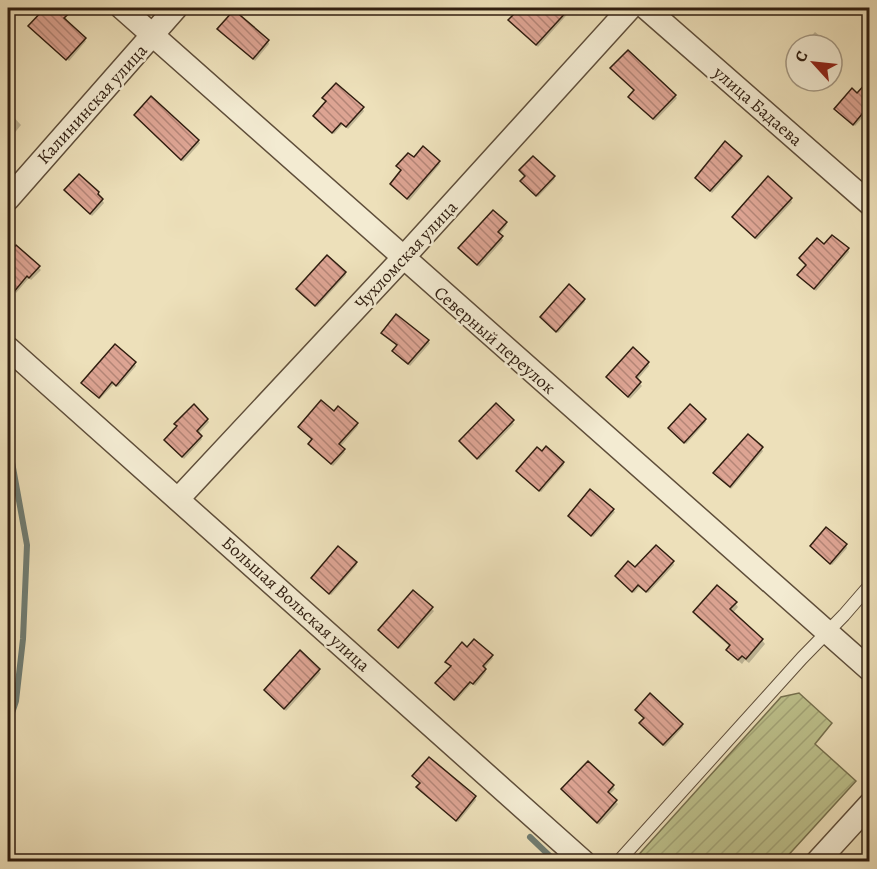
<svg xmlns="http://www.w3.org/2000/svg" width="877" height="869" font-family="Alegreya,serif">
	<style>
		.garden { fill: url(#garden-furrows); stroke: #76704e; stroke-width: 1.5 }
		.shadow { fill: #0003 }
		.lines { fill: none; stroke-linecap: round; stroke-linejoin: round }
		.stream { stroke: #707d73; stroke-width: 6 }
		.building { fill: url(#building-back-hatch); stroke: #301e10; stroke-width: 1.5 }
		.lane-casing { stroke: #5f4e3a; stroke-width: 14 }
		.street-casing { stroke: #5f4e3a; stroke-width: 25 }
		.lane { stroke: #f3ebd2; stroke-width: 12 }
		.street { stroke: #f3ebd2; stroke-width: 22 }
		.labels { text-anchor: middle; stroke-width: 5; stroke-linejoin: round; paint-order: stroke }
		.street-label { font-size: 18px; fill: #301e10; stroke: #f3ebd2 }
	</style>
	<defs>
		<pattern id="garden-furrows" width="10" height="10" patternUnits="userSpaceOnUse" patternTransform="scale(1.5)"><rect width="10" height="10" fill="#bdc18c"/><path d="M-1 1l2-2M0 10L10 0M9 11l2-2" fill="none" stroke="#a3a578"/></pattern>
		<pattern id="building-back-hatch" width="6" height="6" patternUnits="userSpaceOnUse" patternTransform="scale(1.5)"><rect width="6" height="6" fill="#dda493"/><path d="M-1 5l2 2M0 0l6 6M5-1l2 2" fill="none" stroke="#b48577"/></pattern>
	</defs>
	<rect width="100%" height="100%" fill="#ede0ba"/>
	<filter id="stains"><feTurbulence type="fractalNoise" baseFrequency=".00333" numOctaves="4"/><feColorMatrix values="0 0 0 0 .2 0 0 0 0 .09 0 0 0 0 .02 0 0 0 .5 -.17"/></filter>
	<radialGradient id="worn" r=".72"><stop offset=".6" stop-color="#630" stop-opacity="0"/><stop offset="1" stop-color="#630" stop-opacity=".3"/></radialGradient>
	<path class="garden" d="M 799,693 L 832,723 L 815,744 L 856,781 L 783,861 L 633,861 L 781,697 Z"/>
	<g class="shadow">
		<path d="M 47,8 L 55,8 L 66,17 L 67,20 L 65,21 L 86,41 L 69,61 L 30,26 Z"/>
		<path d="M 521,8 L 573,8 L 538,47 L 510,20 Z"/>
		<path d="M 221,31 L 268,41 L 269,44 L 255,61 Z"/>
		<path d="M 815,32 L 831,45 L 803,45 Z"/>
		<path d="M 796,53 L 796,75 L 786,65 Z"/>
		<path d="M 614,71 L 675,96 L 677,98 L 655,121 L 631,99 L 635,91 Z"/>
		<path d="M 326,101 L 362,108 L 364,111 L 348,129 L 343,124 L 334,134 L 316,119 L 327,102 Z"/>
		<path d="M 870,109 L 855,126 L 838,111 Z"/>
		<path d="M 8,111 L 21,125 L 8,141 Z"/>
		<path d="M 137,117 L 198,140 L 200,143 L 183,162 Z"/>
		<path d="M 741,157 L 742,159 L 712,193 L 698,181 Z"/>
		<path d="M 414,159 L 438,162 L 440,164 L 409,201 L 391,184 Z"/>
		<path d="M 526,177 L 553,177 L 555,179 L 538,197 L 524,184 Z"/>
		<path d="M 67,193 L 98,193 L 104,203 L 92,216 Z"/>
		<path d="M 791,199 L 792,202 L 757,240 L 735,220 Z"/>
		<path d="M 505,223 L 507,225 L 499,235 L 503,240 L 479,267 L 462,251 Z"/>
		<path d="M 824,246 L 848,249 L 849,252 L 816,291 L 799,275 L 807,266 L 801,259 Z"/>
		<path d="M 17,247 L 41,270 L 31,280 L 29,278 L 16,293 L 10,287 L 8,289 L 8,257 Z"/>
		<path d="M 345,273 L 346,275 L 317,307 L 299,292 Z"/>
		<path d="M 584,300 L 585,302 L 558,333 L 543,319 Z"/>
		<path d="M 870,327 L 870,336 L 866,331 Z"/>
		<path d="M 383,333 L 428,341 L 430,343 L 410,366 L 395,354 L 394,351 L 398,346 Z"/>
		<path d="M 134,363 L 136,366 L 118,387 L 114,384 L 100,399 L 84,385 Z"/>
		<path d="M 648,363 L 649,366 L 637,380 L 642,386 L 630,399 L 609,380 Z"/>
		<path d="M 334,413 L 357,424 L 358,426 L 340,447 L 345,452 L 333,466 L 309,444 Z"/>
		<path d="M 207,419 L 209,422 L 198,434 L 202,439 L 184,459 L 167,443 Z"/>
		<path d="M 705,420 L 706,422 L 686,444 L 670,428 Z"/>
		<path d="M 512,421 L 514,424 L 479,460 L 462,444 Z"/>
		<path d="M 761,448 L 763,451 L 731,489 L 716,476 L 715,474 Z"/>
		<path d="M 563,463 L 564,465 L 541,492 L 520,474 Z"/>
		<path d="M 613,510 L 615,512 L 593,537 L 571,518 Z"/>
		<path d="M 846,545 L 847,548 L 832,565 L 813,549 Z"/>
		<path d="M 673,562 L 674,565 L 648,593 L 640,586 L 634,593 L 618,579 L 635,569 Z"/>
		<path d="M 356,563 L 357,565 L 331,595 L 312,578 Z"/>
		<path d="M 413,592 L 434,611 L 400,649 L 380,630 Z"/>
		<path d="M 735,603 L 738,607 L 732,614 L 762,640 L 765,644 L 749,663 L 745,660 L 742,664 L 731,654 L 728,650 L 730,647 L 697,617 L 695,612 Z"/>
		<path d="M 467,649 L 491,656 L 493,658 L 484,669 L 486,672 L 475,686 L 472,683 L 456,701 L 439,686 L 452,667 L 449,664 Z"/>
		<path d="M 319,670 L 320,673 L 286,711 L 268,693 Z"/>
		<path d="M 641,723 L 682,725 L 683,727 L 665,747 Z"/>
		<path d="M 588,763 L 613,786 L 615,789 L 609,795 L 618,804 L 599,825 L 565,791 Z"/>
		<path d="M 414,777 L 475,797 L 476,800 L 458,822 L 419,790 L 421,784 Z"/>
	</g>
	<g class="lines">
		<g class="stream">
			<path d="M 8,409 L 12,462 L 27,545 L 23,639 L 16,701 L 12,713 L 8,779 L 11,801 L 8,812 L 10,862"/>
			<path d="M 530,837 L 556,862"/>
		</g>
	</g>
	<g class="building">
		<path d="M 45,8 L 75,8 L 64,18 L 86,38 L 66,60 L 28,26 Z"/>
		<path d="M 520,8 L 570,8 L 536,45 L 508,20 Z"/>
		<path d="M 234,10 L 269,40 L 253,59 L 217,29 Z"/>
		<path d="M 628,50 L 676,95 L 653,119 L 628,97 L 634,90 L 610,68 Z"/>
		<path d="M 870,79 L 870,121 L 862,114 L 853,125 L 834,109 L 852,88 L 857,93 Z"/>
		<path d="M 336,83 L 364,107 L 346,127 L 341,123 L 332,133 L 313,116 L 326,101 L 322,98 Z"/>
		<path d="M 151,96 L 199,140 L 181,160 L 134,115 Z"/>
		<path d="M 725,141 L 742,156 L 710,191 L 695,178 Z"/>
		<path d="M 423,146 L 440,161 L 407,199 L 390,184 L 401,170 L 396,166 L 408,153 L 414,157 Z"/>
		<path d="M 533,156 L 555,176 L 536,196 L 520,181 L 525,176 L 519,170 Z"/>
		<path d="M 79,174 L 99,192 L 98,194 L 103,199 L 90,214 L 64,190 Z"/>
		<path d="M 768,176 L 792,198 L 755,238 L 732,217 Z"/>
		<path d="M 493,210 L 507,222 L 498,232 L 503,236 L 477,265 L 458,248 Z"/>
		<path d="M 832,235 L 849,248 L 814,289 L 797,275 L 806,265 L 799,258 L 817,238 L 824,244 Z"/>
		<path d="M 16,245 L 40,266 L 29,278 L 27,276 L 8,299 L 8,255 Z"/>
		<path d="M 327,255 L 346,272 L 315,306 L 296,289 Z"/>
		<path d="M 569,284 L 585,299 L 556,332 L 540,317 Z"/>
		<path d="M 396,314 L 429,340 L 408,364 L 392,351 L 397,345 L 381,333 Z"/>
		<path d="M 115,344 L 136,362 L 116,386 L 112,382 L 99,398 L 81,383 Z"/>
		<path d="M 633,347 L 649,362 L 636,377 L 641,382 L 628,397 L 606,377 Z"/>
		<path d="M 321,400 L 334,411 L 338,406 L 358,423 L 339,444 L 345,449 L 331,464 L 308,444 L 312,439 L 298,427 Z"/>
		<path d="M 496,403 L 514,420 L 477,459 L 459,441 Z"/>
		<path d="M 194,404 L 208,419 L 197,431 L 202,436 L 182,457 L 164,440 L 177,426 L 174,424 Z"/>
		<path d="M 690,404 L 706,419 L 684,443 L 668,428 Z"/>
		<path d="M 748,434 L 763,447 L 730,487 L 713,473 Z"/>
		<path d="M 546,446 L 564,462 L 539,491 L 516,471 L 537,447 L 542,451 Z"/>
		<path d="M 590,489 L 614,509 L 591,536 L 568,516 Z"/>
		<path d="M 826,527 L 847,544 L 830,564 L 810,546 Z"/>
		<path d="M 656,545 L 674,561 L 646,592 L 638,585 L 632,592 L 615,576 L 628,561 L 635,567 Z"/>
		<path d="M 338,546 L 357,562 L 329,594 L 311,578 Z"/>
		<path d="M 717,585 L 737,602 L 730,609 L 763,639 L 746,659 L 742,656 L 738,660 L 726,650 L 730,645 L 693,612 Z"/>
		<path d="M 413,590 L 433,607 L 398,648 L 378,630 Z"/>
		<path d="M 474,639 L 493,655 L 483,666 L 486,669 L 473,684 L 470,682 L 454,700 L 435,683 L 451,666 L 445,662 L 462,642 L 467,647 Z"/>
		<path d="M 300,650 L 320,669 L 284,709 L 264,690 Z"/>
		<path d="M 650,693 L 683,724 L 663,745 L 639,723 L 644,718 L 635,710 Z"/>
		<path d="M 429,757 L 476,796 L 456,821 L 416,787 L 420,783 L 412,776 Z"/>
		<path d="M 588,761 L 614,785 L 608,792 L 617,800 L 597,823 L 561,789 Z"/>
	</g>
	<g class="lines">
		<defs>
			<path id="lane" d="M 618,862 L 802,658 L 844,615 L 870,585"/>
			<g id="street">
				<path d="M 122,8 L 870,670"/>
				<path d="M 646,8 L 870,204"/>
				<path d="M 8,199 L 176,8"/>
				<path d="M 8,348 L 584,862"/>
				<path d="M 178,499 L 403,258 L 630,8"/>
				<path d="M 817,862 L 870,804"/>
			</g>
		</defs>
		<use href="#lane" class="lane-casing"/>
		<use href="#street" class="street-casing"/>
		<use href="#lane" class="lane"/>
		<use href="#street" class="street"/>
	</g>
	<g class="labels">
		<g class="street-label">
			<text transform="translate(92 104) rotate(-48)" y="6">Калининская улица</text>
			<text transform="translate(758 106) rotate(41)" y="6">улица Бадаева</text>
			<text transform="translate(406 255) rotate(-47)" y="6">Чухломская улица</text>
			<text transform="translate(495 340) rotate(41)" y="6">Северный переулок</text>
			<text transform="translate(296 604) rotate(42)" y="6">Большая Вольская улица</text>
		</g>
	</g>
	<rect width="877" height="869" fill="none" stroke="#ede0ba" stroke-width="30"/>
	<rect x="9" y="9" width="859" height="851" fill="none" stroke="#301e10" stroke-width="3"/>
	<rect x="15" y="15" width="847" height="839" fill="none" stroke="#301e10" stroke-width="1.5"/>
	<g transform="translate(814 63) rotate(297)"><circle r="28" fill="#f3ebd2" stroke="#a59984" stroke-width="1.5"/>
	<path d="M0-4.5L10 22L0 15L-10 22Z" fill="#8f2418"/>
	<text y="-9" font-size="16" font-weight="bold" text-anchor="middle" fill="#301e10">С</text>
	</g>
	<rect width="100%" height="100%" filter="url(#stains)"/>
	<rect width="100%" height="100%" fill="url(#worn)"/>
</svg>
